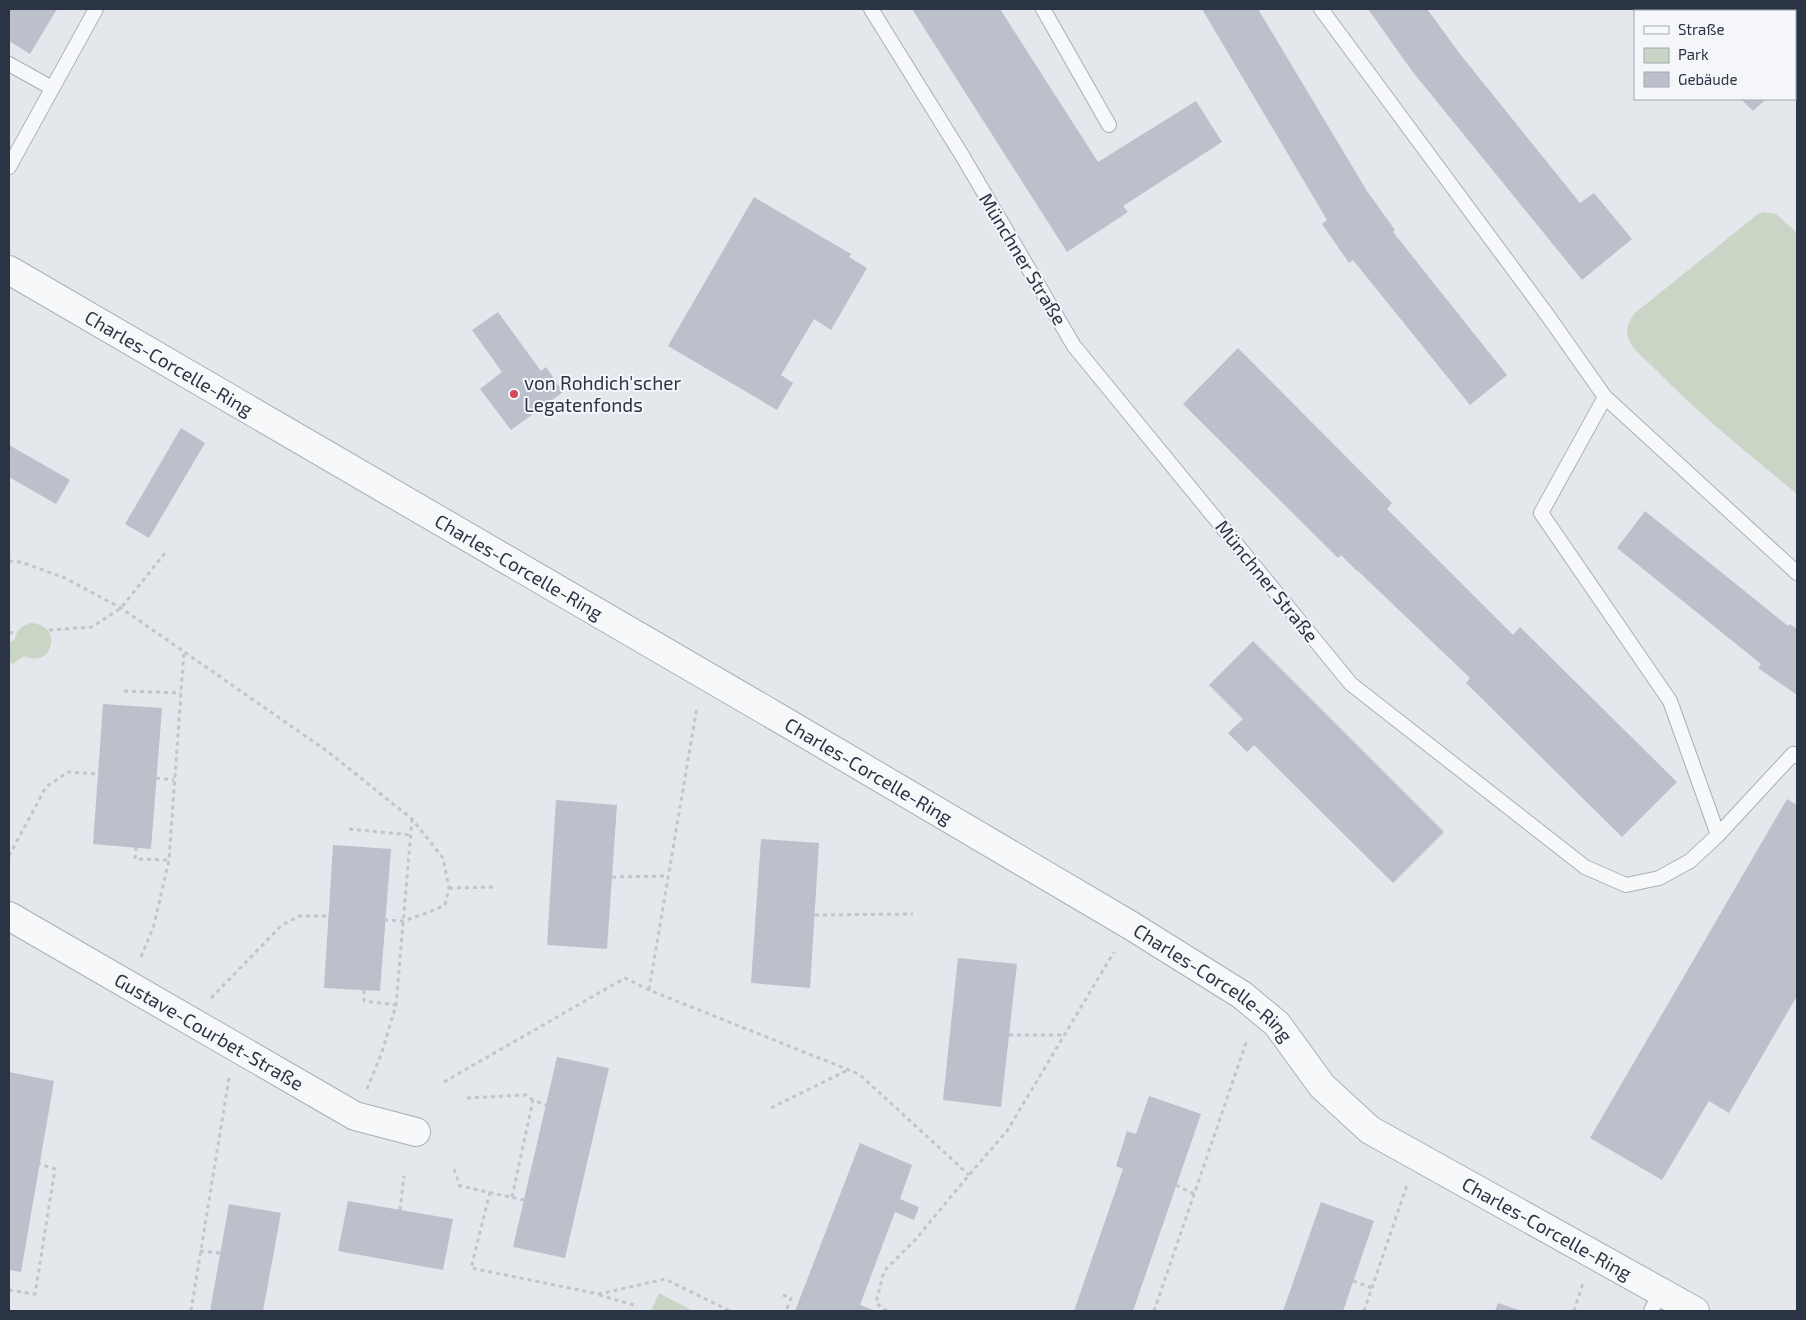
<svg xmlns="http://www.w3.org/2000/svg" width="1806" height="1320" font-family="'Exo 2',sans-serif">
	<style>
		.green { fill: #c9d6c5 }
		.building { fill: #bbc0ca }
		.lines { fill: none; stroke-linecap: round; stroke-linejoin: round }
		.lane-casing { stroke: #a9aeb7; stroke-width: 16 }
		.street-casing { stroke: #a9aeb7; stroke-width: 30 }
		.path { stroke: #c2c5cb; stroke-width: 3; stroke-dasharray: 4 4; stroke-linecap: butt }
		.lane { stroke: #f7f8fa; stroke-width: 14 }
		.street { stroke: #f7f8fa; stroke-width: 28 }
		.poi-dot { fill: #d1495b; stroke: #f4f6f9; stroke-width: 2 }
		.labels { text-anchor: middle; stroke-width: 4; stroke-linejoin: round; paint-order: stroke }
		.street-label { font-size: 19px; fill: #2b3445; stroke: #f4f6f9 }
		.poi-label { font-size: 19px; fill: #2b3445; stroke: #f4f6f9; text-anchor: start }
	</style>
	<rect width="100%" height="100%" fill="#e4e7ec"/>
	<g class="green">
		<path d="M 1764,212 L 1776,214 L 1797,233 L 1797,494 C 1748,454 1699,414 1654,368 C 1646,360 1631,349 1628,337 C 1625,327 1630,320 1635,313 L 1758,214 Z"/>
		<path d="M 31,623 C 66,626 51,670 24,656 L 13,664 L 9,662 L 9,643 L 15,639 C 17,629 21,626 31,623 Z"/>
		<path d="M 659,1293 L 693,1311 L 651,1311 Z"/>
	</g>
	<g class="building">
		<path d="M 9,9 L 57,9 L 30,54 L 9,41 Z"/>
		<path d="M 912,9 L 1000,9 L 1098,162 L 1196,101 L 1222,142 L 1123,206 L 1128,212 L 1067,252 Z"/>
		<path d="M 1202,9 L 1258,9 L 1367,191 L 1395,230 L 1393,232 L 1507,375 L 1470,405 L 1353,260 L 1349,263 L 1322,224 L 1327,220 Z"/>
		<path d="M 1368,9 L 1427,9 L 1460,54 L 1580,203 L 1594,193 L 1632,239 L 1582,280 L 1412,71 Z"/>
		<path d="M 1776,9 L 1797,9 L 1797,67 L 1795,70 L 1795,11 L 1774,11 Z"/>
		<path d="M 1741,99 L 1766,99 L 1753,111 Z"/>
		<path d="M 754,197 L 851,254 L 849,257 L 867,268 L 831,330 L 814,319 L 781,375 L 793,383 L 777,410 L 668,346 Z"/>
		<path d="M 498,312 L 541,371 L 546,367 L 563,392 L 511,430 L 480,389 L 502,372 L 472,330 Z"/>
		<path d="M 1238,348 L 1392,503 L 1387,509 L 1513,635 L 1520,627 L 1677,782 L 1622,837 L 1466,683 L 1470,678 L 1357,570 L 1357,571 L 1341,555 L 1338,558 L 1183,404 Z"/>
		<path d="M 181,428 L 205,443 L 149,538 L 125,524 Z"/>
		<path d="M 9,445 L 70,480 L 56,504 L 9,477 Z"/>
		<path d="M 1645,511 L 1788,626 L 1790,624 L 1797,629 L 1797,695 L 1758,668 L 1761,664 L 1617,548 Z"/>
		<path d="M 1253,641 L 1444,832 L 1393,883 L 1254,745 L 1247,752 L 1228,733 L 1243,719 L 1209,685 Z"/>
		<path d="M 103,704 L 162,708 L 151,849 L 93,844 Z"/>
		<path d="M 1787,799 L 1797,805 L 1797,996 L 1729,1113 L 1709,1101 L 1662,1180 L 1590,1138 Z"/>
		<path d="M 556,800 L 617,805 L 607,949 L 547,945 Z"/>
		<path d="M 761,839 L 819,843 L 810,988 L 751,983 Z"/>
		<path d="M 333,845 L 391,849 L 380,991 L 324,988 Z"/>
		<path d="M 958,958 L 1017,964 L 1001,1107 L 943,1100 Z"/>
		<path d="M 557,1057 L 609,1068 L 565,1258 L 513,1247 Z"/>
		<path d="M 9,1072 L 54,1081 L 21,1272 L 9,1270 Z"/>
		<path d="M 1149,1096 L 1201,1114 L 1133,1311 L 1074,1311 L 1123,1169 L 1116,1166 L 1127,1131 L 1136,1134 Z"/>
		<path d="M 860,1143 L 912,1165 L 900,1199 L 919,1207 L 914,1220 L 895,1212 L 860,1305 L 876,1311 L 795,1311 Z"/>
		<path d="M 348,1201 L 453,1219 L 443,1270 L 338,1251 Z"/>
		<path d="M 1321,1202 L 1374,1221 L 1343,1311 L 1283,1311 Z"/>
		<path d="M 229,1204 L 281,1213 L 263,1311 L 210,1311 Z"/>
		<path d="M 1498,1303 L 1522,1311 L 1495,1311 Z"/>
	</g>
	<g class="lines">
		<defs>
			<g id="lane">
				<path d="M 871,9 L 963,157 L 1074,346 L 1351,684 L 1585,867 L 1626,885 L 1659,878 L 1690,861 L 1718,835 L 1793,754 L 1797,756"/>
				<path d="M 1043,9 L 1109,125"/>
				<path d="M 1321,9 L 1548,316 L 1605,397 L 1797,573"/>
				<path d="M 1653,9 L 1657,11"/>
				<path d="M 1701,11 L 1703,9"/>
				<path d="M 9,64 L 52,88"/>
				<path d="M 9,167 L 96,9"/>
				<path d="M 1605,397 L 1541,513 L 1670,701 L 1718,835"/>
				<path d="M 1651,1311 L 1660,1292"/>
			</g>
			<g id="street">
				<path id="s1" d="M 9,270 L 789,724 L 1130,925 L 1242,995 L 1277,1024 L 1322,1086 L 1370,1130 L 1695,1311"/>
				<path id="s2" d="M 9,916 L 355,1116 L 416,1132"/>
			</g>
		</defs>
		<use href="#lane" class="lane-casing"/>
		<use href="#street" class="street-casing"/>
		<g class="path">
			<path d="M 9,561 L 21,562 L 65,578 L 121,608 L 327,751 L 412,819 L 443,858 L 449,888 L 445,905 L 427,913 L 403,921 L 385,920"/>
			<path d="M 49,630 L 92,627 L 121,608 L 165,553"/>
			<path d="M 9,633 L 16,632"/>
			<path d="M 124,691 L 181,693"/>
			<path d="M 156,778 L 174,780"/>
			<path d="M 349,829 L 410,835"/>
			<path d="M 136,847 L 135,859 L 169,860"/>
			<path d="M 9,856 L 46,787 L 68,772 L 98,774"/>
			<path d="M 612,877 L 668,876"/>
			<path d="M 449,888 L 497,887"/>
			<path d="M 815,915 L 913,914"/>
			<path d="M 141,957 L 154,925 L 169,860 L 184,651"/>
			<path d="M 364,990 L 364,1001 L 396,1005"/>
			<path d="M 649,990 L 697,707"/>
			<path d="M 211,998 L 282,925 L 300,916 L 328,916"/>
			<path d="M 1009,1035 L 1065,1035"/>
			<path d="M 444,1082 L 625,978 L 649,990 L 859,1074 L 969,1175"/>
			<path d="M 367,1089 L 382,1052 L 396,1005 L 412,819"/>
			<path d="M 467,1098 L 526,1095 L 533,1100 L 546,1105"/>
			<path d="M 771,1108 L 848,1070"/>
			<path d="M 454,1169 L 460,1186 L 524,1200"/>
			<path d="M 1176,1185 L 1194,1194"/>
			<path d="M 490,1192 L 471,1268 L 599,1294 L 665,1279 L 730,1311"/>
			<path d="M 512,1197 L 533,1100"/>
			<path d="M 400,1210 L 404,1176"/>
			<path d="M 200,1251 L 220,1253"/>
			<path d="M 1353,1281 L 1372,1288"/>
			<path d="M 9,1290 L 35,1294 L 55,1169 L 39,1164"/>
			<path d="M 599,1295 L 637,1306"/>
			<path d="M 783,1295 L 791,1298 L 786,1311"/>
			<path d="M 191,1311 L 229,1078"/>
			<path d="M 887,1311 L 876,1303 L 884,1271 L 915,1240 L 969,1175 L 1007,1131 L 1114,952"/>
			<path d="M 1154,1311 L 1247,1040"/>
			<path d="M 1364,1311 L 1407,1185"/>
			<path d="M 1574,1311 L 1583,1283"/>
		</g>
		<use href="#lane" class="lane"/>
		<use href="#street" class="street"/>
	</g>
	<circle class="poi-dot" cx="514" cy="394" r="5"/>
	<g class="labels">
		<g class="street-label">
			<text transform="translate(1023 259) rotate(59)" y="7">Münchner Straße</text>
			<text dy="7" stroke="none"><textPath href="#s1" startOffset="185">Charles-Corcelle-Ring</textPath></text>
			<text dy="7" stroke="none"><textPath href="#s1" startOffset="590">Charles-Corcelle-Ring</textPath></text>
			<text transform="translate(1267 581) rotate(51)" y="7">Münchner Straße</text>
			<text dy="7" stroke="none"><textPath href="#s1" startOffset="995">Charles-Corcelle-Ring</textPath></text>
			<text dy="7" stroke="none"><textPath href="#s1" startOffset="1400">Charles-Corcelle-Ring</textPath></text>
			<text dy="7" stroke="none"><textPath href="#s2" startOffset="231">Gustave-Courbet-Straße</textPath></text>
			<text dy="7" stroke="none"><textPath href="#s1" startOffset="1820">Charles-Corcelle-Ring</textPath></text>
		</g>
		<g class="poi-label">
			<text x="524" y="390">von Rohdich'scher<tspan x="524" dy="22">Legatenfonds</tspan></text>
		</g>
	</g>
	<rect width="1806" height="1320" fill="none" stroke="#2b3445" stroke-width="20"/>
	<rect x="1634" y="10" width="162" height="90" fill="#f4f6f9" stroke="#a4a8b1"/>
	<rect x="1644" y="26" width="25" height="8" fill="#f7f8fa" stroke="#a4a8b1"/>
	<text x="1678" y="35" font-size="15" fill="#2b3445">Straße</text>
	<rect x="1644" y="48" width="25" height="15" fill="#c9d6c5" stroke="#a4a8b1"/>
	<text x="1678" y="60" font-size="15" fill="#2b3445">Park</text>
	<rect x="1644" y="72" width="25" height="15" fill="#bbc0ca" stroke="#a4a8b1"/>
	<text x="1678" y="85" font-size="15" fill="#2b3445">Gebäude</text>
</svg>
